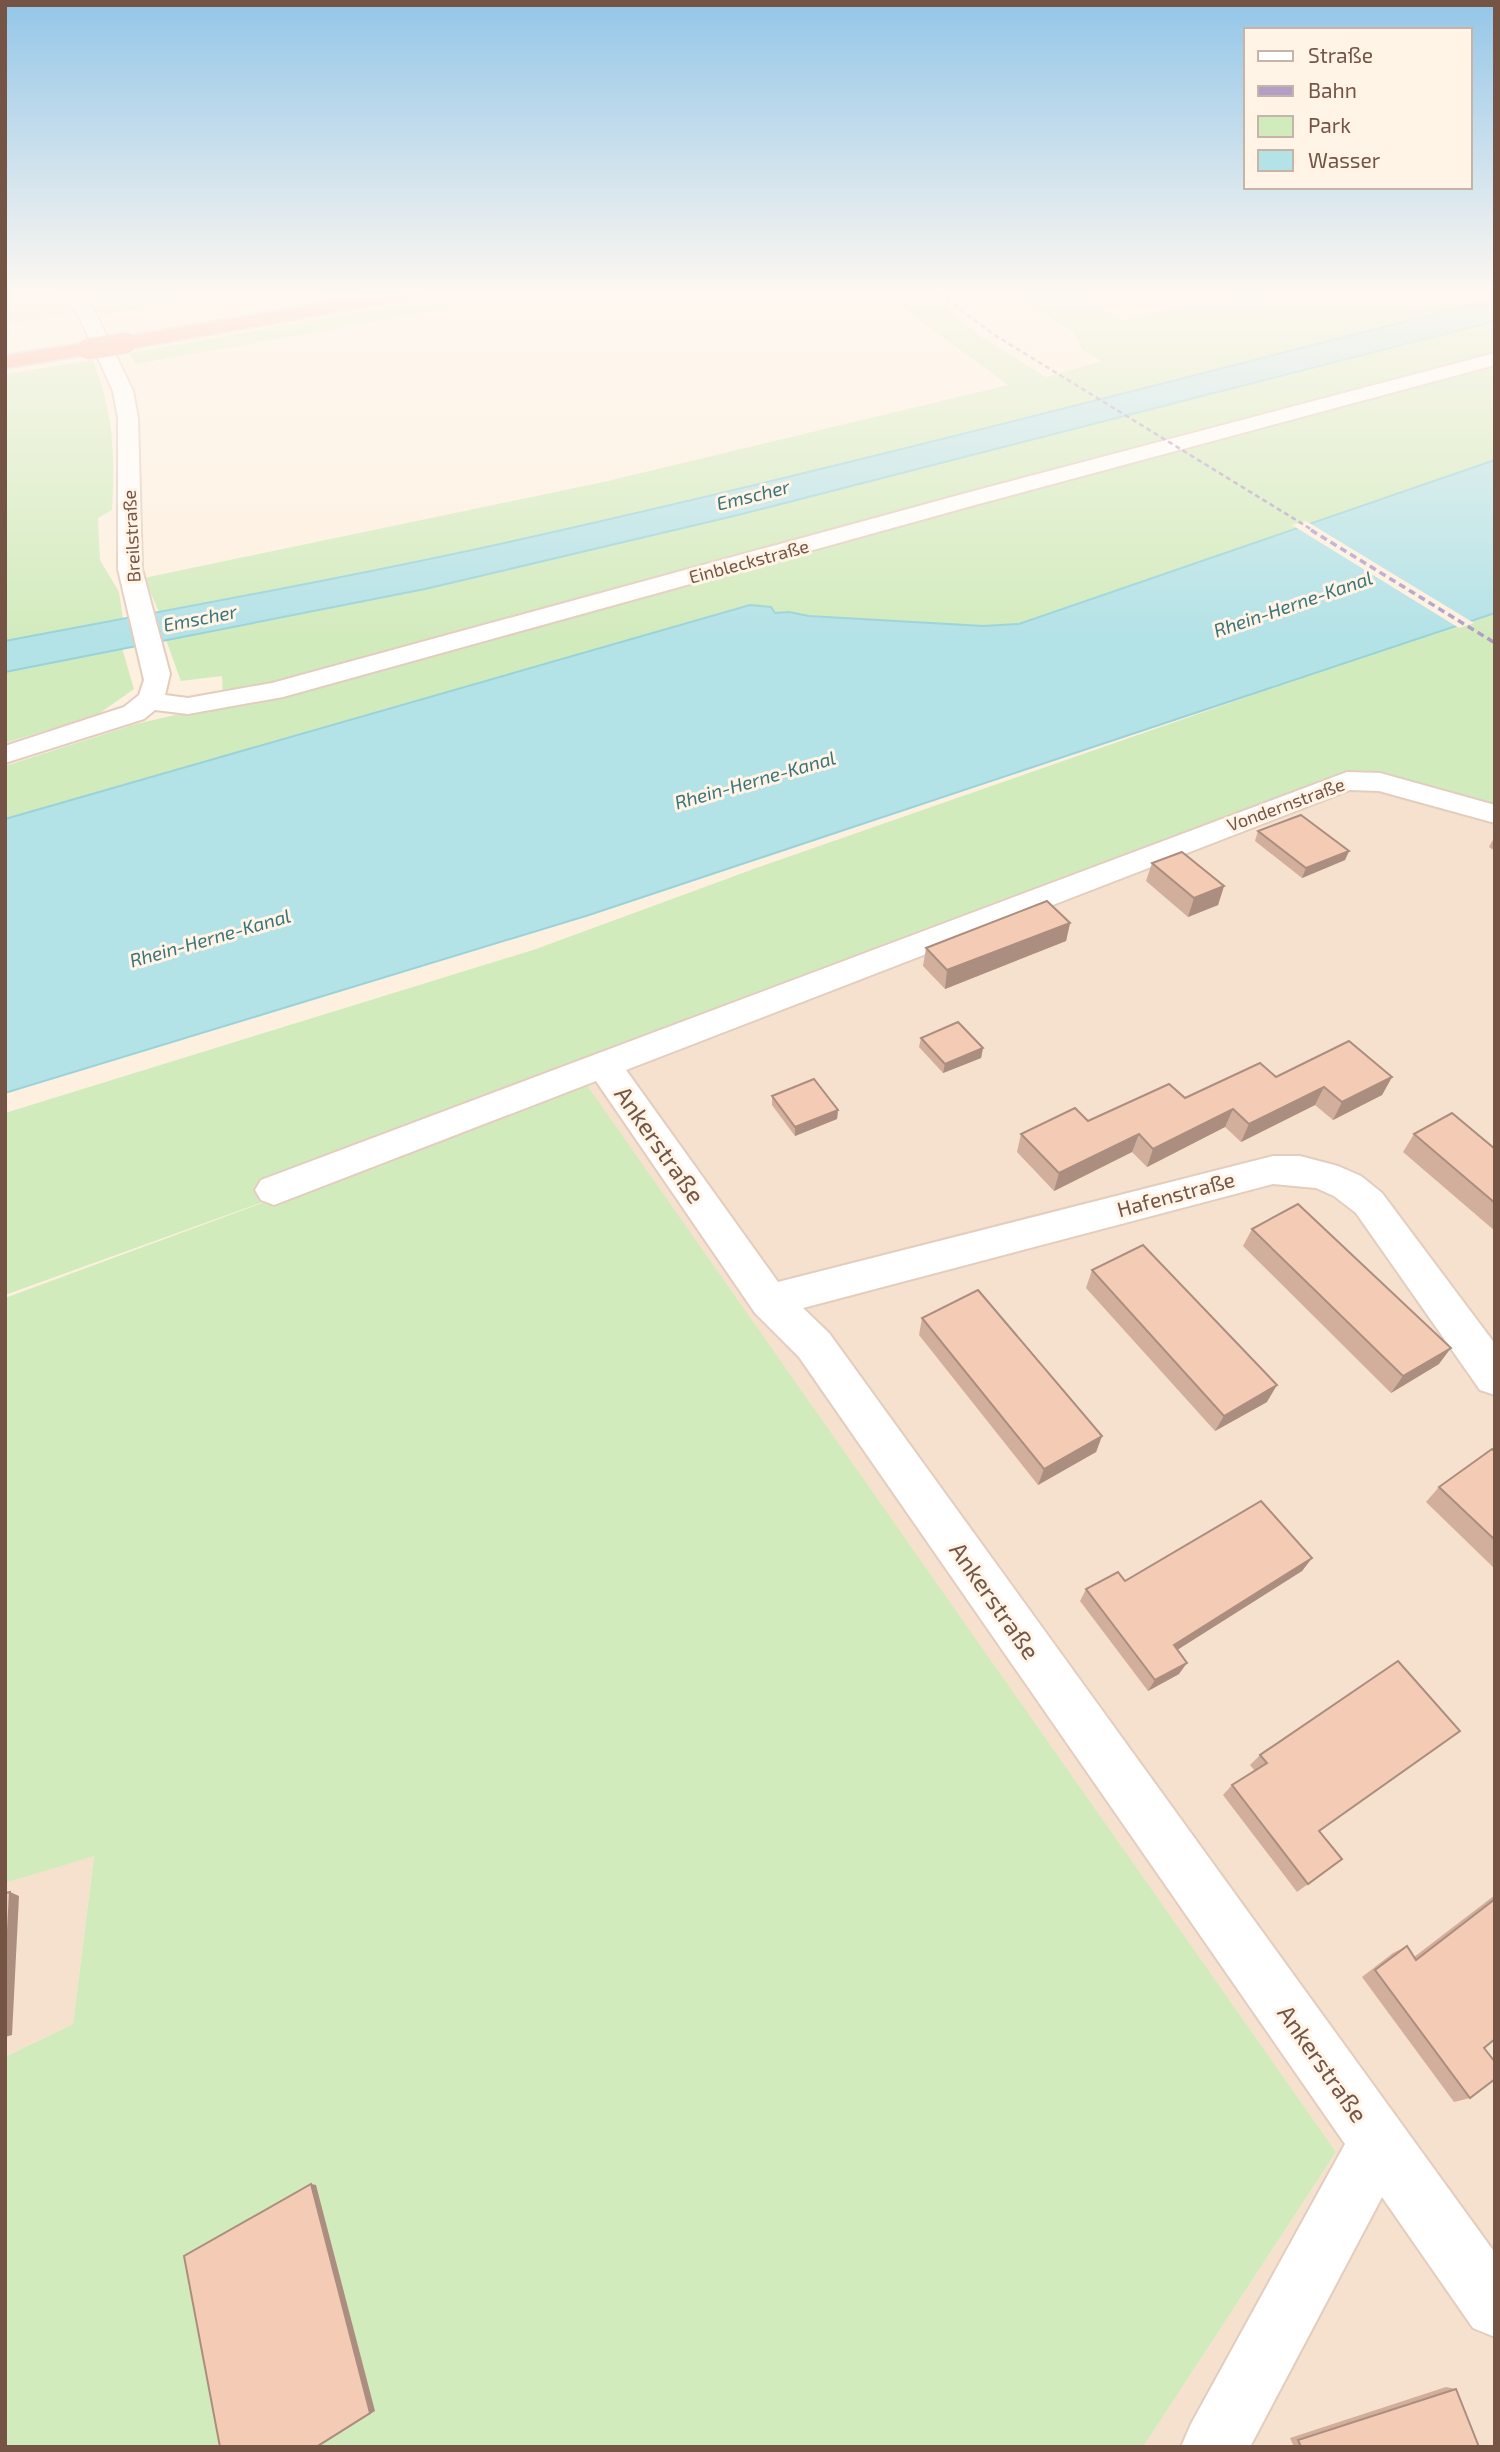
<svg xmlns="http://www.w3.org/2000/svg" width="1500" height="2452" font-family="'Exo 2',sans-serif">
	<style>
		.residential { fill: #f5e1cd }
		.green { fill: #d2ebbd }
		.water { fill: #b3e2e7; stroke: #99d3da; stroke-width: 2 }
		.pier { fill: #fdf0df }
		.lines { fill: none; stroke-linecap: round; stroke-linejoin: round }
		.minor-casing { stroke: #e3cdbe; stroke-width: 4 }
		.highway-casing { stroke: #dbd3cf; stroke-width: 4 }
		.minor { fill: #fff; fill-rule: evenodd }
		.highway { fill: #fba892; fill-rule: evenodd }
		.rail-far1 { stroke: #b29ec6; stroke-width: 2.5; stroke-dasharray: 5 3.5; stroke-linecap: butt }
		.rail { stroke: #b29ec6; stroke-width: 3.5; stroke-dasharray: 7 4.5; stroke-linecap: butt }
		.highway-bridge-casing { stroke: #dbd3cf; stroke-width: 22; stroke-linecap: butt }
		.highway-bridge { stroke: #fba892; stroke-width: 20 }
		.wall { fill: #d2af9c }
		.shaded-wall { fill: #ab8e7f }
		.building { fill: #f4cbb5; stroke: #ab8e7f; stroke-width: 2 }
		.labels { text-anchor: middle; stroke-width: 6; stroke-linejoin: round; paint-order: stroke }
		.far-street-label { font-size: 18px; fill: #755446; stroke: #fff4e6 }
		.far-water-label { font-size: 19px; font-style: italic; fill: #39747c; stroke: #fff4e6 }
		.street-label { font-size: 21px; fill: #755446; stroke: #fff4e6 }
		.near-street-label { font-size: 24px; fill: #755446; stroke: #fff4e6 }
	</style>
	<rect width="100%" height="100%" fill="#fdf0df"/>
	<g class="residential">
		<path d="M 5,294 L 60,294 L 73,313 L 5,325 Z"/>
		<path d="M 1349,774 L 1495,807 L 1495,2447 L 1143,2447 L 1336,2152 L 585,1085 Z"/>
		<path d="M 94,1855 L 73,2024 L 5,2057 L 5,1883 Z"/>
	</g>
	<g class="green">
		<path d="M 87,294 L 239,294 L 101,315 Z"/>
		<path d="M 462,294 L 530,294 L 136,364 L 129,353 Z"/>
		<path d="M 881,294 L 929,294 L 983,338 L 1046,377 L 1102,361 L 1083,350 L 1074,332 L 1012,294 L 1076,294 L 1122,320 L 1240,294 L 1495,294 L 1495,299 C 1051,411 609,530 159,612 L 144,578 L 608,481 L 1008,385 L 898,304 Z"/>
		<path d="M 1495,321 L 1495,460 L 1019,624 L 983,626 L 809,616 L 789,612 L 774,613 L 750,605 L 5,819 L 5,766 L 136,724 L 223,704 L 222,676 L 181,681 L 166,640 L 425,589 L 738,515 Z"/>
		<path d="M 93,360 C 114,415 115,453 112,510 L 98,518 L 100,560 L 119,592 L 123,619 L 5,641 L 5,374 Z"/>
		<path d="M 1495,613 L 1495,807 L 1349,774 L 586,1084 L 1336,2152 L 1143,2447 L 5,2447 L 5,2057 L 73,2024 L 94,1856 L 5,1883 L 5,1298 L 335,1176 L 5,1295 L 5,1113 L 536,949 L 759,867 L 1304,677 Z"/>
		<path d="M 122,648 L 134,689 L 97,715 L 5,743 L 5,672 Z"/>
	</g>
	<g class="water">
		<path d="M 1495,299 L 1495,321 L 738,515 L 425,589 L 5,672 L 5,641 C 184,607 363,575 540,535 C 860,463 1177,379 1495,299 Z"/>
		<path d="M 1495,460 L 1495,613 L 589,915 L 5,1093 L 5,819 L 750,605 L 771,607 L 775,613 L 789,612 L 809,616 L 983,626 L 1019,624 Z"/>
	</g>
	<path class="pier" d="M 1306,521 L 1474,623 L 1459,628 L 1292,525 Z"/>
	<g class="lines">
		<defs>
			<g id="minor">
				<path d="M 64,294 L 82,294 L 96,314 L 133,391 L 138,418 L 142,569 L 170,674 L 165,695 L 188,698 L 272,683 L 970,492 L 1495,353 L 1495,365 L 986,502 L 283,697 L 188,714 L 155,710 L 144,719 L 5,763 L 5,746 L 124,707 L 139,695 L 144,680 L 118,569 L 118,418 L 113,391 L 78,314 Z"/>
				<path d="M 1347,772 L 1380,773 L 1495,805 L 1495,823 L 1379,791 L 1350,790 L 626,1070 L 778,1282 L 1273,1156 L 1300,1156 L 1338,1166 L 1361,1176 L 1382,1193 L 1495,1344 L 1495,1395 L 1480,1390 L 1356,1213 L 1334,1196 L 1316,1188 L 1273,1184 L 803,1308 L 829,1333 L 1495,2253 L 1495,2337 L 1473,2328 L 1382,2197 L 1250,2447 L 1181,2447 L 1191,2424 L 1345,2144 L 799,1357 L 755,1313 L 596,1081 L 287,1200 L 274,1205 L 261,1200 L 255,1190 L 261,1180 Z"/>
			</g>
			<g id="highway">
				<path d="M 376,294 L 417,294 L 408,299 L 126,349 L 117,343 L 126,337 Z"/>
				<path d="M 88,343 L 95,345 L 97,349 L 95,353 L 5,368 L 5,356 Z"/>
			</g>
		</defs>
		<use href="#minor" class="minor-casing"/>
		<use href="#highway" class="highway-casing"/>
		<use href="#minor" class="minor"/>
		<use href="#highway" class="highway"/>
		<path class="rail-far1" d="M 940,294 L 993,334 L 1314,531"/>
		<path class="rail" d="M 1311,530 L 1495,643"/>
		<defs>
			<path id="highway-bridge" d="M 88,349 L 126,343"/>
		</defs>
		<use href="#highway-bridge" class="highway-bridge-casing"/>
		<use href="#highway-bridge" class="highway-bridge"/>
	</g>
	<g class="wall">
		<path d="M 1258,831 L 1349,851 L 1345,860 L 1302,878 L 1255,841 Z"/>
		<path d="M 1495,836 L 1495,851 L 1489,847 Z"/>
		<path d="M 1152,863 L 1224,886 L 1218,905 L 1188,917 L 1146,881 Z"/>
		<path d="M 1070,923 L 1066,941 L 945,989 L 923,966 L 926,948 Z"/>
		<path d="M 921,1038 L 983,1048 L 981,1058 L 943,1073 L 919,1047 Z"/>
		<path d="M 1276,1077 L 1392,1077 L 1382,1095 L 1333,1120 L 1315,1105 L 1241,1142 L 1225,1127 L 1147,1167 L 1132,1152 L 1054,1191 L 1017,1152 L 1021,1134 L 1088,1121 Z"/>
		<path d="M 772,1096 L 838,1110 L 837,1119 L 795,1136 L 772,1105 Z"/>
		<path d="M 1414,1134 L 1495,1149 L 1495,1231 L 1403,1152 Z"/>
		<path d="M 1252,1229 L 1439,1364 L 1391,1393 L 1243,1246 Z"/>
		<path d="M 1092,1270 L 1267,1402 L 1215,1431 L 1086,1288 Z"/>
		<path d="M 922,1318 L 1102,1436 L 1096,1452 L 1038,1485 L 919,1335 Z"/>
		<path d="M 1495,1452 L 1495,1569 L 1426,1502 L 1439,1487 Z"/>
		<path d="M 1312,1558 L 1302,1571 L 1177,1650 L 1179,1674 L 1148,1691 L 1080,1601 L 1086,1589 L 1125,1581 Z"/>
		<path d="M 1260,1755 L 1319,1832 L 1308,1884 L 1297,1892 L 1223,1795 L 1232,1785 L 1255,1771 L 1250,1765 Z"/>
		<path d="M 1495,1895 L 1495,2039 L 1484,2048 L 1470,2098 L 1454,2102 L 1362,1977 L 1393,1953 L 1407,1946 L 1414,1957 Z"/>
		<path d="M 1446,2387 L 1456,2389 L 1479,2447 L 1294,2447 L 1290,2438 Z"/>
	</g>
	<g class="shaded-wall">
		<path d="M 1349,851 L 1345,860 L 1302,878 L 1306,868 Z"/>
		<path d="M 1224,886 L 1218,905 L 1188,917 L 1194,898 Z"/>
		<path d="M 1070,923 L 1066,941 L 945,989 L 947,970 Z"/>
		<path d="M 983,1048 L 981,1058 L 943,1073 L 945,1064 Z"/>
		<path d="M 1392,1077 L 1382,1095 L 1333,1120 L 1342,1102 Z"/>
		<path d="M 1324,1087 L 1315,1105 L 1241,1142 L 1249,1124 Z"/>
		<path d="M 1233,1109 L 1225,1127 L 1147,1167 L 1153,1149 Z"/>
		<path d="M 838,1110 L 837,1119 L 795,1136 L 795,1127 Z"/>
		<path d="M 1139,1134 L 1132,1152 L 1054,1191 L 1059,1173 Z"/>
		<path d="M 1451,1348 L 1439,1364 L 1391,1393 L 1403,1376 Z"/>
		<path d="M 1277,1385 L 1267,1402 L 1215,1431 L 1224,1416 Z"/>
		<path d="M 1102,1436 L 1096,1452 L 1038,1485 L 1044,1469 Z"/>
		<path d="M 1312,1558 L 1302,1571 L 1166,1657 L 1174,1645 Z"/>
		<path d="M 1187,1663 L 1179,1674 L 1148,1691 L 1155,1680 Z"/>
		<path d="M 10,1892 L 19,1896 L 12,2035 L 5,2037 L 5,1988 Z"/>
		<path d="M 311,2184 L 316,2185 L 375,2411 L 318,2447 L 316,2447 Z"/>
	</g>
	<g class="building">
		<path d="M 1301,815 L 1349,851 L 1306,868 L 1258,831 Z"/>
		<path d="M 1182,852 L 1224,886 L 1194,898 L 1152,863 Z"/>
		<path d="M 1047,901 L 1070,923 L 947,970 L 926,948 Z"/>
		<path d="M 958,1022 L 983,1048 L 945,1064 L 921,1038 Z"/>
		<path d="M 1349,1041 L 1392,1077 L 1342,1102 L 1324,1087 L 1249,1124 L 1233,1109 L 1153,1149 L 1139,1134 L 1059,1173 L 1021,1134 L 1075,1108 L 1088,1121 L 1169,1084 L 1185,1098 L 1260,1063 L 1276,1077 Z"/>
		<path d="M 814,1079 L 838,1110 L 795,1127 L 772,1096 Z"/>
		<path d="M 1452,1113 L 1495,1149 L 1495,1203 L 1414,1134 Z"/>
		<path d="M 1298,1204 L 1451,1348 L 1403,1376 L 1252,1229 Z"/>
		<path d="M 1143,1245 L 1277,1385 L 1224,1416 L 1092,1270 Z"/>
		<path d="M 978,1290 L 1102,1436 L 1044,1469 L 922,1318 Z"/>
		<path d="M 1492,1449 L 1495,1452 L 1495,1540 L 1439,1487 Z"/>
		<path d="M 1261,1501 L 1312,1558 L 1174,1645 L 1187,1663 L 1155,1680 L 1086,1589 L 1118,1572 L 1125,1581 Z"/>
		<path d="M 1398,1661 L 1460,1731 L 1319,1831 L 1342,1859 L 1308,1884 L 1232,1785 L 1267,1763 L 1260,1755 Z"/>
		<path d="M 10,1892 L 5,1988 L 5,1893 Z"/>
		<path d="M 1495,1899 L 1495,2039 L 1484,2048 L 1495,2062 L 1495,2079 L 1470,2098 L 1375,1970 L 1407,1946 L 1416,1960 Z"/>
		<path d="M 311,2184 L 370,2413 L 316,2447 L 220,2447 L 184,2256 Z"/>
		<path d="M 1456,2389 L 1479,2447 L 1301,2447 L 1298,2440 Z"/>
	</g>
	<linearGradient id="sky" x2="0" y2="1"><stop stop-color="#93c6e8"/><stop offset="0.46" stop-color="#fef8f1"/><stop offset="1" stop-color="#fef8f1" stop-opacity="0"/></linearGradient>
	<rect width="1500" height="638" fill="url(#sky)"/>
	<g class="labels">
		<g class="far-street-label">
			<text transform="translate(132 536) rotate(-93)" y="6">Breilstraße</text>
			<text transform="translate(749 562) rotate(-15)" y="6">Einbleckstraße</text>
			<text transform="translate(1286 805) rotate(-20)" y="6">Vondernstraße</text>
		</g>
		<g class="far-water-label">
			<text transform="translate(753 495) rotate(-14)" y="7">Emscher</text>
			<text transform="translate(1293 604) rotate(-19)" y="7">Rhein-Herne-Kanal</text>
			<text transform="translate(200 618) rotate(-11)" y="7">Emscher</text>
			<text transform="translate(755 780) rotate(-16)" y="7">Rhein-Herne-Kanal</text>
			<text transform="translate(210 938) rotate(-16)" y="7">Rhein-Herne-Kanal</text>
		</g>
		<g class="street-label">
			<text transform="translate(1176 1195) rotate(-15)" y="7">Hafenstraße</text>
		</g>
		<g class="near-street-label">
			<text transform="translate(659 1145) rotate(55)" y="8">Ankerstraße</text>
			<text transform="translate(994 1601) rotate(55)" y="8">Ankerstraße</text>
			<text transform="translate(1322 2064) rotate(55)" y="8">Ankerstraße</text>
		</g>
	</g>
	<rect width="1500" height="2452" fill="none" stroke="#755446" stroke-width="14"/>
	<rect x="1244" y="28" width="228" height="161" fill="#fff4e6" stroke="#c8b4a6" stroke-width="2"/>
	<rect x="1258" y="51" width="35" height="10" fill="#ffffff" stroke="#c8b4a6" stroke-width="2"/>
	<text x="1308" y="63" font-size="21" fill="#755446">Straße</text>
	<rect x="1258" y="86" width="35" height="10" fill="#b29ec6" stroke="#c8b4a6" stroke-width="2"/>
	<text x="1308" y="98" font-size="21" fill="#755446">Bahn</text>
	<rect x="1258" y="116" width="35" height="21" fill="#d2ebbd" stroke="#c8b4a6" stroke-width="2"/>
	<text x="1308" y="133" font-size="21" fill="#755446">Park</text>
	<rect x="1258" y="150" width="35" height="21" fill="#b3e2e7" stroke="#c8b4a6" stroke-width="2"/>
	<text x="1308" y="168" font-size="21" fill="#755446">Wasser</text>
</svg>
